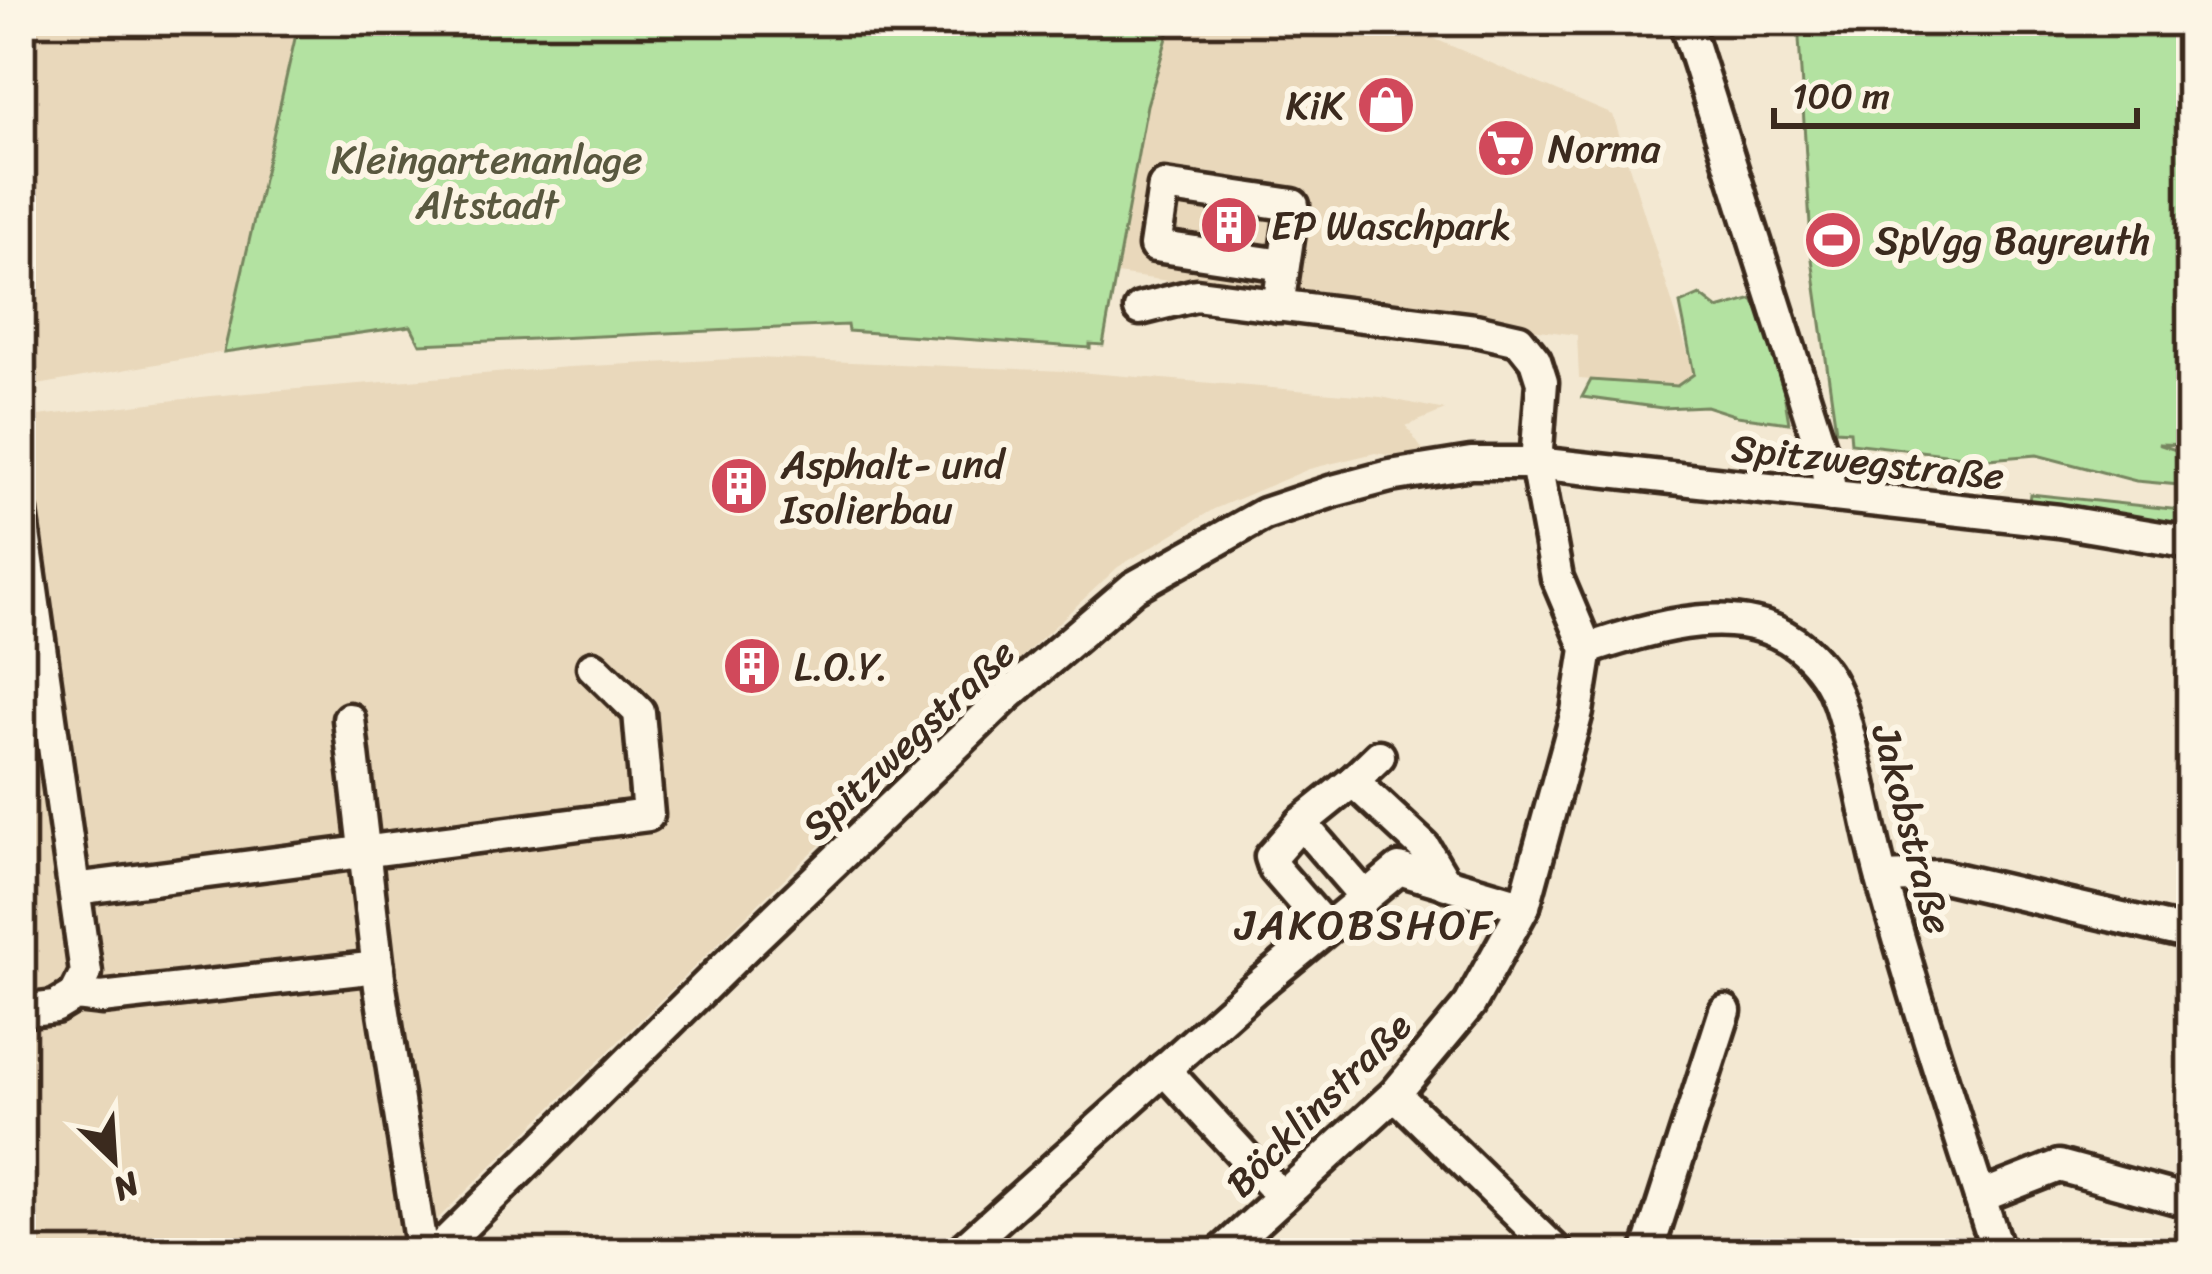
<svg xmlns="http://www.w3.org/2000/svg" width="2212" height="1274" font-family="Sriracha,sans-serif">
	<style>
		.built { fill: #e9d8bb }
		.green { fill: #b3e2a1; stroke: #778660; stroke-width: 3 }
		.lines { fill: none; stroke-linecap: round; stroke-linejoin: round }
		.minor-casing { stroke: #3b2a1e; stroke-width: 39 }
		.minor { stroke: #fcf5e5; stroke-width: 30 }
		.labels { text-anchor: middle; stroke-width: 12; stroke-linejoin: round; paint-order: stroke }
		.poi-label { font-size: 39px; fill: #3b2a1e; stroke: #fcf5e5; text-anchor: start }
		.park-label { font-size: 39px; fill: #59583f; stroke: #fcf5e5 }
		.street-label { font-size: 39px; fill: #3b2a1e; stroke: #fcf5e5 }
		.neighbourhood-label { font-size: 42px; letter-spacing: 3px; fill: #3b2a1e; stroke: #fcf5e5 }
	</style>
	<rect width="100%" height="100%" fill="#f3e8d2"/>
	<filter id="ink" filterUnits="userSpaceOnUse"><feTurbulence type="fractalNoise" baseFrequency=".00833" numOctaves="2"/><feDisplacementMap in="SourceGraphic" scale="24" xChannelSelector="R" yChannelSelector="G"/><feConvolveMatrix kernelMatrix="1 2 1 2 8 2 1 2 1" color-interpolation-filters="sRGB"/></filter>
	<g filter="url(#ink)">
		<g class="built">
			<path d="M 21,21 L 299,21 L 224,352 L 21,388 Z"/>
			<path d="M 1172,21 L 1393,21 L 1613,115 L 1695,375 L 1676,386 L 1579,379 L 1577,335 L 1116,274 L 1147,105 Z"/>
			<path d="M 755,358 L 1065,371 L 1381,397 L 1445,410 L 1406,426 L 1431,462 L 1375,453 L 1309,469 L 1214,509 L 1118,567 L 792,871 L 403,1253 L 21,1253 L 21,418 L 210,396 L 569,367 Z"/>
		</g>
		<g class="green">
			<path d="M 299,21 L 1172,21 L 1147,105 L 1103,345 L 1090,344 L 1090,348 L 848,331 L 847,325 L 420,344 L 411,326 L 224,352 Z"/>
			<path d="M 1798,21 L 2191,21 L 2191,445 L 2158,444 L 2191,455 L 2191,486 L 2136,481 L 2037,455 L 1988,459 L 1851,443 L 1850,431 L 1836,430 L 1812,259 Z"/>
			<path d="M 1700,295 L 1718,309 L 1753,299 L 1777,351 L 1789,423 L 1737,416 L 1706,406 L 1662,408 L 1582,397 L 1591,380 L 1677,386 L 1694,374 L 1680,304 Z"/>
			<path d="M 2030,494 L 2191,511 L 2191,525 L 2029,501 Z"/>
		</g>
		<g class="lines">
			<defs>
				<g id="minor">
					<path d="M 1685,21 L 1826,465 L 1831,496"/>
					<path d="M 1278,306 L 1293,205 L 1164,186 L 1155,246 L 1283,265"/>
					<path d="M 1140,309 L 1196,295 L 1475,330 L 1519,340 L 1535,360 L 1542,382 L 1536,463 L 1557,578 L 1587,649 L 1577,712 L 1524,906 L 1470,1004 L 1395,1094 L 1221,1253"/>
					<path d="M 21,512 L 86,973 L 75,995"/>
					<path d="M 1587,649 C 1653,627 1745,597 1804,650 C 1820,664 1832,682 1839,702 C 1858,759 1866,821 1882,879 C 1917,1005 1958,1129 1998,1253"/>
					<path d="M 349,719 L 380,987 L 422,1253"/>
					<path d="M 1353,781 L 1379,756"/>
					<path d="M 1301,823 L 1365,897"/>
					<path d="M 1882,878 L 1942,876 L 2191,934"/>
					<path d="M 75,889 L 648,815 L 639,712 L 593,667"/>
					<path d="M 1326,928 L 1275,869 L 1271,857 L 1301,823 L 1353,781 L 1424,847 L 1446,884"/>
					<path d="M 21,1011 L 55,1007 L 75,995 L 101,998 L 378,967"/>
					<path d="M 1164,1069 L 1282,1197"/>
					<path d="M 1395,1094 L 1558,1253"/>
					<path d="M 1980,1197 L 2059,1166 L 2191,1202"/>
					<path d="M 435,1253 L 740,952 L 1008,695 L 1134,587 L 1264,514 L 1333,491 L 1390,476 L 1471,463 L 1536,463 L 2059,521 L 2191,543"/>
					<path d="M 959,1253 L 1254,989 L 1399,869 L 1524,906"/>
					<path d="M 1647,1253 L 1725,1011"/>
				</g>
			</defs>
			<use href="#minor" class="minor-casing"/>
			<use href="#minor" class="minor"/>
		</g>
	</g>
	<defs>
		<symbol id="shop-disc" viewBox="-11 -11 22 22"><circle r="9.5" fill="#d1495b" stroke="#fcf5e5"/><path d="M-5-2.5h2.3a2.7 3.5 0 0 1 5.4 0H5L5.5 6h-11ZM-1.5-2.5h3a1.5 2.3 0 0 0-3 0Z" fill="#fff"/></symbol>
		<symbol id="supermarket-disc" viewBox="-11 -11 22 22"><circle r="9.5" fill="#d1495b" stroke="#fcf5e5"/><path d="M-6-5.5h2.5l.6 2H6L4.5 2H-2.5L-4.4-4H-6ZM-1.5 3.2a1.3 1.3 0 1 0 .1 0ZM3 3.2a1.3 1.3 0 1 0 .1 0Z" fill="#fff"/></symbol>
		<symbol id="building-disc" viewBox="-11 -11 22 22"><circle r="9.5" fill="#d1495b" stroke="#fcf5e5"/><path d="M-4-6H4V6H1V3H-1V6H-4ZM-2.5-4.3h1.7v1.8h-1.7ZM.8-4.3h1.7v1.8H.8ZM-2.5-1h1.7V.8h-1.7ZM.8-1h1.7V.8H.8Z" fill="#fff"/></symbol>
		<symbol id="stadium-disc" viewBox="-11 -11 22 22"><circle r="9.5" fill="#d1495b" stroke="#fcf5e5"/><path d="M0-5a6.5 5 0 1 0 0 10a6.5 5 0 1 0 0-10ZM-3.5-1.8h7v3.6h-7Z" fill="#fff"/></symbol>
	</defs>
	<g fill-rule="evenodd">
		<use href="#shop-disc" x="1353" y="72" width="66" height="66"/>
		<use href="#supermarket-disc" x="1473" y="115" width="66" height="66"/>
		<use href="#building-disc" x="1196" y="192" width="66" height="66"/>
		<use href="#stadium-disc" x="1800" y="207" width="66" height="66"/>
		<use href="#building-disc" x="706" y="453" width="66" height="66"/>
		<use href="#building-disc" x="719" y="633" width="66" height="66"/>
	</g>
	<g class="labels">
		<g class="poi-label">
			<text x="1344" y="119" text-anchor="end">KiK</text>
			<text x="1548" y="162">Norma</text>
			<text x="1271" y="239">EP Waschpark</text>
			<text x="1875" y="254">SpVgg Bayreuth</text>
			<text x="781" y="478">Asphalt- und<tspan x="781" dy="45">Isolierbau</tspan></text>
			<text x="794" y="680">L.O.Y.</text>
		</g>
		<g class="park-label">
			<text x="487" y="173">Kleingartenanlage<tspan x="487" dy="45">Altstadt</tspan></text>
		</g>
		<g class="street-label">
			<text transform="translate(1868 461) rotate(6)" y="14">Spitzwegstraße</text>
			<text transform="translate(908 739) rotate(-43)" y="14">Spitzwegstraße</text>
			<text transform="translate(1913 829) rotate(75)" y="14">Jakobstraße</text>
			<text transform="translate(1318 1104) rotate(-45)" y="14">Böcklinstraße</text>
		</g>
		<g class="neighbourhood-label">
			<text x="1365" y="939">JAKOBSHOF</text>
		</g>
	</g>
	<rect width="2212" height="1274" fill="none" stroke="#fcf5e5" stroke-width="72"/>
	<rect x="36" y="36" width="2140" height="1202" fill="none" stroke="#3b2a1e" stroke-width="4.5" filter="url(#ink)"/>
	<g transform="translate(114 1160) rotate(155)" stroke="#fcf5e5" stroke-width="9" paint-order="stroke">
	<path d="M0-9L21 45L0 30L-21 45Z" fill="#3b2a1e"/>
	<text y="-18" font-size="33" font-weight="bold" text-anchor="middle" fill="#3b2a1e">N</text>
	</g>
	<path d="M1774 108v18h363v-18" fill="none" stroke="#3b2a1e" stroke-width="6"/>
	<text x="1792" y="108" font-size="36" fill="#3b2a1e" stroke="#fcf5e5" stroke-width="9" paint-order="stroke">100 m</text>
</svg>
